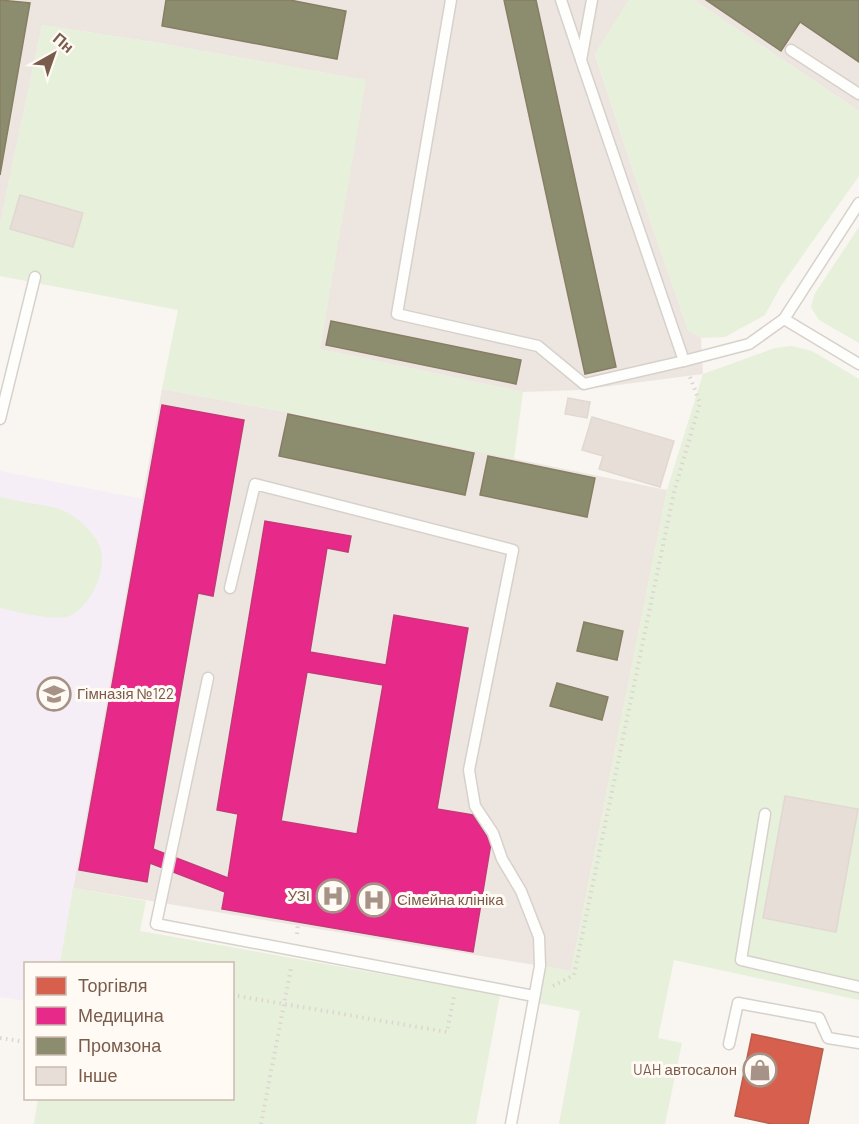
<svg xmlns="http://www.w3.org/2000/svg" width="859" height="1124" font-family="Barlow,sans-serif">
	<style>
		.industrial { fill: #ede5e0 }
		.education { fill: #f6eef6 }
		.green { fill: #e7f0db }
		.shops { fill: #d6604d; stroke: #ba5f4d; stroke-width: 1.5 }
		.health { fill: #e7298a; stroke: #c63878; stroke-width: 1.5; fill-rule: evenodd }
		.industry { fill: #8c8c6e; stroke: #877e64; stroke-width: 1.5 }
		.building { fill: #e6ded7; stroke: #e2d8d2; stroke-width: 1.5 }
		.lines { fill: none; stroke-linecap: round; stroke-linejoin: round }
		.service-casing { stroke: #d7d1cb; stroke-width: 13 }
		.path { stroke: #dcd5d0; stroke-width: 4; stroke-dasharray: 1.5 4.5; stroke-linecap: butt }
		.service { stroke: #fefefd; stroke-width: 10 }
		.labels { text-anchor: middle; stroke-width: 6; stroke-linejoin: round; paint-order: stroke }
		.poi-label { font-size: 15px; fill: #7a5c4d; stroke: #fffaf3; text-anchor: start }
	</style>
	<rect width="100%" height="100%" fill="#f9f5f0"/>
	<g class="industrial">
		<path d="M 0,0 L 629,0 L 595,54 L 633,171 L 688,330 L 701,338 L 703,374 L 579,390 L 523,392 L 320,349 L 365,80 L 153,42 L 42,25 L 0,224 Z"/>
		<path d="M 694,0 L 859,0 L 859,111 Z"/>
		<path d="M 162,389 L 286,412 L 667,490 L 571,971 L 73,888 Z"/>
	</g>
	<path class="education" d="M 0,471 L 143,499 L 60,963 L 26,964 L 25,1001 L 0,997 Z"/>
	<g class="green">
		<path d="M 629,0 L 694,0 L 859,111 L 859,176 L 781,286 L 765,315 L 725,337 L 701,338 L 688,330 L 633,171 L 595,53 Z"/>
		<path d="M 42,25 L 153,42 L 366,80 L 320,349 L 523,392 L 514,459 L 286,412 L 162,389 L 178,310 L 0,276 L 0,224 Z"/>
		<path d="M 859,227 L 859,343 L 819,320 L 811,307 L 814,295 Z"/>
		<path d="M 791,346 L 812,351 L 859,379 L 859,1000 L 674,960 L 658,1038 L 682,1043 L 665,1124 L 559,1124 L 580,1011 L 533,1002 L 540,966 L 571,971 L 667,490 L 703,374 L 775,348 Z"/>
		<path d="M 0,497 C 14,500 27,503 41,505 C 47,506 54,507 59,509 C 75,514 97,534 101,550 C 105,565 98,586 89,598 C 83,606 78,613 69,616 C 49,621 20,612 0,608 Z"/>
		<path d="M 73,888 L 146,901 L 140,931 L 500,995 L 476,1124 L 34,1124 L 38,1099 L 232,1098 L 232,964 L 60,963 Z"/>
	</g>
	<path class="shops" d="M 752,1034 L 823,1049 L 808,1124 L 772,1124 L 735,1116 Z"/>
	<path class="health" d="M 162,405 L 244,420 L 213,596 L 198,593 L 153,849 L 228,878 L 238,814 L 217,810 L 265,521 L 351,536 L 348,552 L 327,548 L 310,652 L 386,665 L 394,615 L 468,628 L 437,809 L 473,815 L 491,843 L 473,952 L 222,909 L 225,892 L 150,863 L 147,882 L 79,870 ZM 307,672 L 383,685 L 357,834 L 281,821 Z"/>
	<g class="industry">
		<path d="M 0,0 L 30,3 L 0,175 Z"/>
		<path d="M 166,0 L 290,0 L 346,11 L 337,59 L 162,26 Z"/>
		<path d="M 504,0 L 536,0 L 616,367 L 585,374 Z"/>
		<path d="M 706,0 L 859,0 L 859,62 L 800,22 L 781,51 Z"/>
		<path d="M 331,321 L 521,360 L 516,384 L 326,345 Z"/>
		<path d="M 288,414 L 474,453 L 465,495 L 279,456 Z"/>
		<path d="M 488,456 L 595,478 L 587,517 L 480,495 Z"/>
		<path d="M 584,622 L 623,631 L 617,660 L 577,651 Z"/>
		<path d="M 557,683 L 608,697 L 602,720 L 550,706 Z"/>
	</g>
	<g class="building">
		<path d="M 20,195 L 83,213 L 73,247 L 10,229 Z"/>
		<path d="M 568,398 L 590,402 L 587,418 L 565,414 Z"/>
		<path d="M 592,417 L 674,441 L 660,487 L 599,469 L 603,456 L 582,450 Z"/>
		<path d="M 785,796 L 858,809 L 836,932 L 763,918 Z"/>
	</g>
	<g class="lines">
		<defs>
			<g id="service">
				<path d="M 451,0 L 397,314 L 538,346 L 584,384 L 684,361"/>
				<path d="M 561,0 L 580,57"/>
				<path d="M 592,0 L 581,60 L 684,361 L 749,344 L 784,319"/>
				<path d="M 791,50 L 859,94"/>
				<path d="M 859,203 L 784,319 L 859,364"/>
				<path d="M 0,419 L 35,277"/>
				<path d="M 230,588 L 255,484 L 513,550 L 469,770 L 475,806 L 493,833 L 502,859 L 521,891 L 539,937 L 540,966 L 511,1124"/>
				<path d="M 208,678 L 156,924 L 534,996"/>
				<path d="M 765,814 L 741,960 L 859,987"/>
				<path d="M 729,1044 L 738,1003 L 819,1018 L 828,1038 L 859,1043"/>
			</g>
		</defs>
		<use href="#service" class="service-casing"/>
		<g class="path">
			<path d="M 297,934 L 298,923"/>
			<path d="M 553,986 L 574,975 L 674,492 L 700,403 L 690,377"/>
			<path d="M 232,995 L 447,1032 L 454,996"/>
			<path d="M 0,1038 L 26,1042"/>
			<path d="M 261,1124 L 291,968"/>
		</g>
		<use href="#service" class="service"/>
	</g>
	<defs>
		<symbol id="school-ring" viewBox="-11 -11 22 22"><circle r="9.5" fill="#fffaf3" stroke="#a69286" stroke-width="1.5"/><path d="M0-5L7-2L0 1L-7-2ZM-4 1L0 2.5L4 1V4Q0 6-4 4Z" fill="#a69286"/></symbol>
		<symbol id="hospital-ring" viewBox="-11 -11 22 22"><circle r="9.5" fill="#fffaf3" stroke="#a69286" stroke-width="1.5"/><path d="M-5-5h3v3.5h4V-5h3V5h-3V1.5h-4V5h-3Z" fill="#a69286"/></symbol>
		<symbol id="shop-ring" viewBox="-11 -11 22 22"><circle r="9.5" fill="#fffaf3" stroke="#a69286" stroke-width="1.5"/><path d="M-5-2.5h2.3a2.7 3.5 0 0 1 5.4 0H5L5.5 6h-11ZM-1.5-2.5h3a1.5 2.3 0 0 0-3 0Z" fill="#a69286"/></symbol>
	</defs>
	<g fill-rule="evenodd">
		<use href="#school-ring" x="35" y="675" width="38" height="38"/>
		<use href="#hospital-ring" x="314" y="877" width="38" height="38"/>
		<use href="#hospital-ring" x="355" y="881" width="38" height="38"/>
		<use href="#shop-ring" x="741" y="1051" width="38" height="38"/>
	</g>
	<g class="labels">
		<g class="poi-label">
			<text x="77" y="699">Гімназія №122</text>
			<text x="310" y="901" text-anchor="end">УЗІ</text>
			<text x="397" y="905">Сімейна клініка</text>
			<text x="737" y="1075" text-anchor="end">UAH автосалон</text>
		</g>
	</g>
	<rect x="24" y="962" width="210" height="138" fill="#fffaf3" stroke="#cabbb1" stroke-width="1.5"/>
	<rect x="36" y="977" width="30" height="18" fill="#d6604d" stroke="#cabbb1" stroke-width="1.5"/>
	<text x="78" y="992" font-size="18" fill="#7a5c4d">Торгівля</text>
	<rect x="36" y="1007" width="30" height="18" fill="#e7298a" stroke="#cabbb1" stroke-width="1.5"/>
	<text x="78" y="1022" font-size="18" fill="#7a5c4d">Медицина</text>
	<rect x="36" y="1037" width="30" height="18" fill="#8c8c6e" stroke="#cabbb1" stroke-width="1.5"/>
	<text x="78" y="1052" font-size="18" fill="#7a5c4d">Промзона</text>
	<rect x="36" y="1067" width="30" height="18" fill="#e6ded7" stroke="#cabbb1" stroke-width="1.5"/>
	<text x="78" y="1082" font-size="18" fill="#7a5c4d">Інше</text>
	<g transform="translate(54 54) rotate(40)" stroke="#fffaf3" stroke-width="4.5" paint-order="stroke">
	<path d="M0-4.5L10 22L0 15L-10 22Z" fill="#7a5c4d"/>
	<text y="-9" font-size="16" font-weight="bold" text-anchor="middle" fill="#7a5c4d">Пн</text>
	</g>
</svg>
